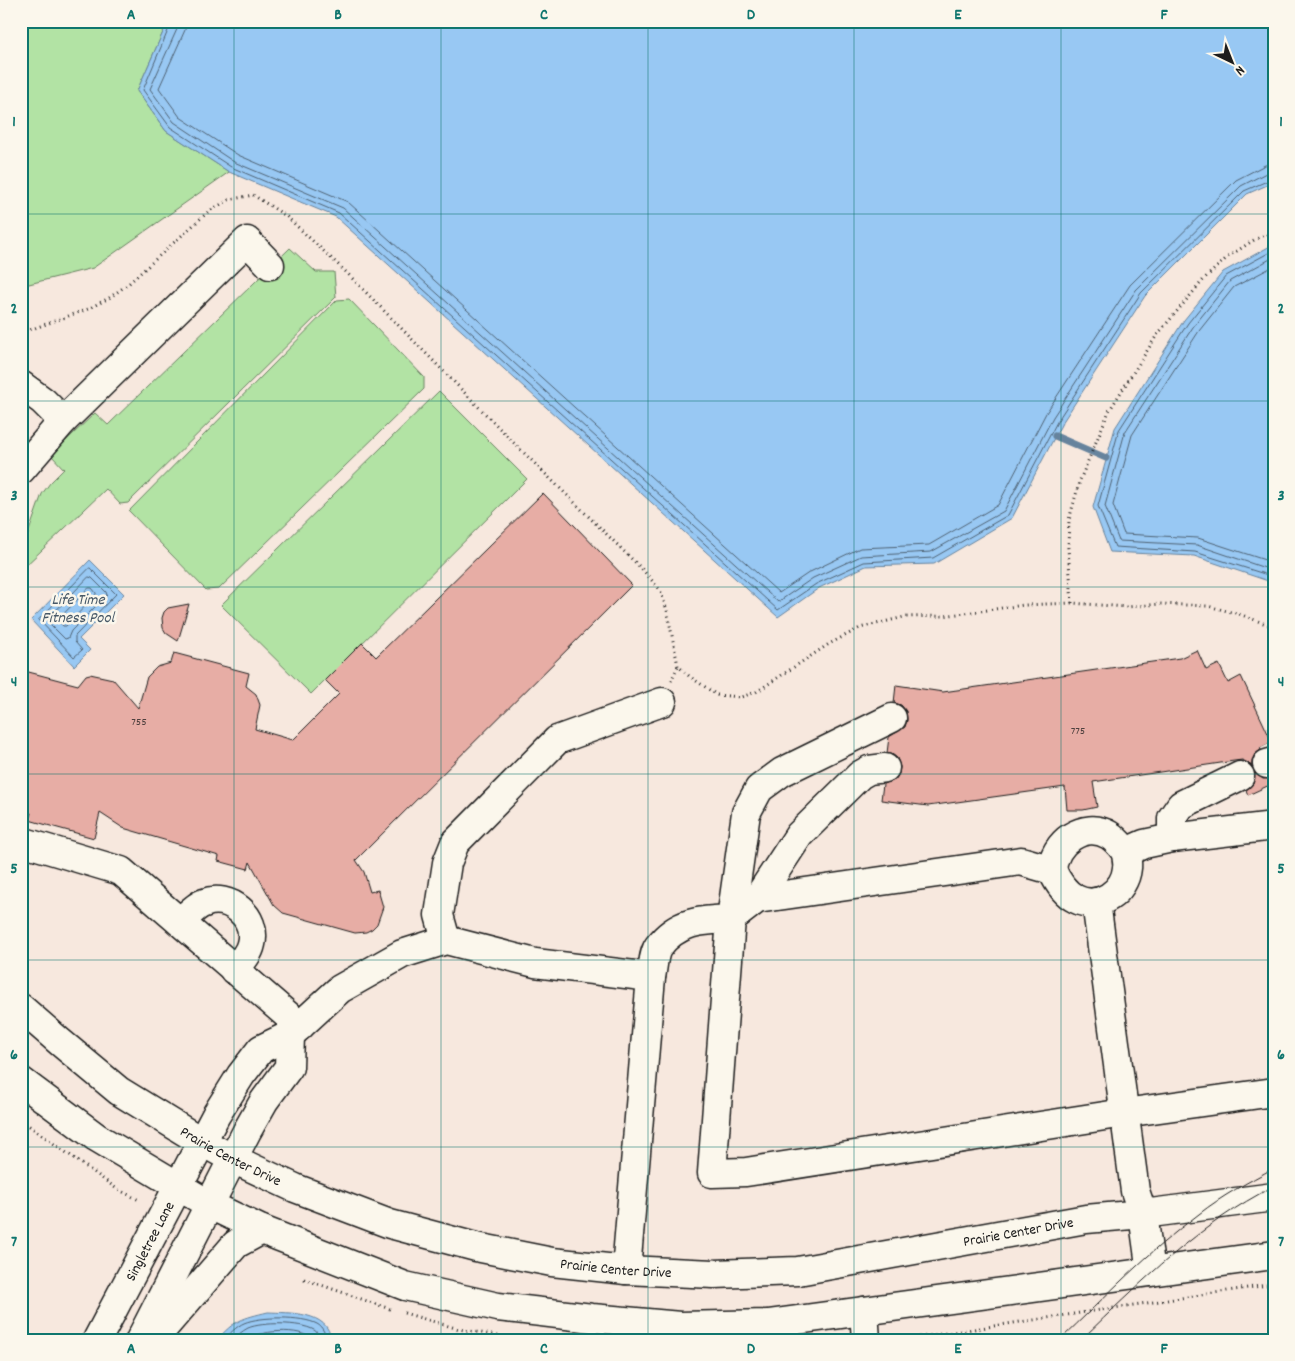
<svg xmlns="http://www.w3.org/2000/svg" width="1295" height="1361" font-family="Dekko,sans-serif">
	<style>
		.green { fill: #b2e3a4; stroke: #678060 }
		.water { fill: #98c8f3; stroke: #66839d }
		.lines { fill: none; stroke-linecap: round; stroke-linejoin: round }
		.shore { stroke: #4e6172; stroke-width: 1 }
		.stream { stroke: #66839d; stroke-width: 7 }
		.building { fill: #e7ada5; stroke: #1c1c1c }
		.minor-casing { stroke: #1c1c1c; stroke-width: 31 }
		.major-casing { stroke: #1c1c1c; stroke-width: 31 }
		.path { stroke: #1c1c1c; stroke-width: 3; stroke-dasharray: 1 4; stroke-linecap: butt }
		.minor { stroke: #fbf7ec; stroke-width: 28 }
		.major { stroke: #fbf7ec; stroke-width: 28 }
		.tram { stroke: #1c1c1c; stroke-width: 1 }
		.grid { fill: none; stroke: #0f766e; stroke-width: 1; stroke-opacity: 0.55 }
		.labels { text-anchor: middle; stroke-width: 5; stroke-linejoin: round; paint-order: stroke }
		.number-label { font-size: 12px; fill: #4f403e }
		.street-label { font-size: 15px; fill: #1c1c1c; stroke: #fbf7ec }
		.water-label { font-size: 16px; font-style: italic; fill: #475867; stroke: #fbf7ec }
		.neatline { fill: none; stroke: #0f766e; stroke-width: 2 }
		.grid-label { font-size: 16px; text-anchor: middle; font-weight: bold; fill: #0f766e }
	</style>
	<rect width="100%" height="100%" fill="#f7e8de"/>
	<filter id="ink" filterUnits="userSpaceOnUse"><feTurbulence type="fractalNoise" baseFrequency=".02" numOctaves="2"/><feDisplacementMap in="SourceGraphic" scale="10" xChannelSelector="R" yChannelSelector="G"/><feConvolveMatrix kernelMatrix="1 2 1 2 8 2 1 2 1" color-interpolation-filters="sRGB"/></filter>
	<g filter="url(#ink)">
		<g class="green">
			<path d="M 21,21 L 168,21 L 137,91 L 166,131 L 229,172 L 93,268 L 21,286 Z"/>
			<path d="M 290,248 L 316,272 L 334,272 L 336,297 L 128,503 L 120,504 L 106,489 L 21,570 L 21,554 L 42,494 L 50,483 L 64,469 L 51,455 L 95,413 L 108,425 Z"/>
			<path d="M 349,299 L 424,377 L 424,389 L 219,589 L 206,590 L 129,511 L 337,300 Z"/>
			<path d="M 439,391 L 527,479 L 311,694 L 221,605 Z"/>
		</g>
		<g class="water">
			<path d="M 168,21 L 1274,21 L 1274,182 L 1247,194 L 1145,296 L 1062,423 L 1012,518 L 934,564 L 866,566 L 819,588 L 778,617 L 336,217 L 229,172 L 166,131 L 137,91 Z"/>
			<path d="M 1274,244 L 1274,583 L 1194,556 L 1110,552 L 1093,507 L 1115,428 L 1184,320 L 1223,272 Z"/>
			<path d="M 90,560 L 124,594 L 79,639 L 90,650 L 74,666 L 31,620 Z"/>
			<path d="M 268,1312 C 289,1313 329,1311 331,1340 L 217,1340 C 234,1320 243,1318 268,1312 Z"/>
		</g>
		<g class="lines">
			<g class="shore">
				<path d="M 172,21 L 143,90 L 170,127 L 231,167 L 339,213 L 778,610 L 816,584 L 864,562 L 933,558 L 1008,515 L 1058,420 L 1141,293 L 1244,191 L 1274,178"/>
				<path d="M 179,21 L 178,27 L 150,89 L 174,122 L 234,162 L 343,208 L 778,602 L 813,578 L 861,556 L 931,552 L 1004,511 L 1053,417 L 1136,290 L 1241,186 L 1268,172 L 1274,171"/>
				<path d="M 186,21 L 185,30 L 159,88 L 180,117 L 238,155 L 348,202 L 779,593 L 810,572 L 860,548 L 929,545 L 998,505 L 1046,413 L 1130,285 L 1236,180 L 1265,165 L 1274,164"/>
				<path d="M 1274,250 L 1226,276 L 1188,323 L 1119,430 L 1098,506 L 1115,547 L 1195,552 L 1274,577"/>
				<path d="M 1274,257 L 1230,281 L 1193,327 L 1125,432 L 1105,506 L 1119,541 L 1197,545 L 1274,571"/>
				<path d="M 1274,266 L 1234,287 L 1199,331 L 1132,435 L 1113,505 L 1124,534 L 1198,538 L 1274,563"/>
				<path d="M 90,568 L 116,594 L 75,636 L 75,642 L 82,650 L 74,657 L 39,620 Z"/>
				<path d="M 89,577 L 92,578 L 106,592 L 107,595 L 71,631 L 68,638 L 65,639 L 48,622 L 48,619 Z"/>
				<path d="M 89,588 L 92,588 L 96,593 L 96,595 L 66,626 L 63,626 L 59,621 L 59,619 Z"/>
				<path d="M 224,1340 C 229,1334 237,1326 244,1323 C 260,1316 302,1316 317,1324 C 323,1327 325,1334 327,1340"/>
				<path d="M 232,1340 C 237,1336 242,1331 248,1328 C 262,1322 300,1322 314,1330 C 318,1332 319,1336 320,1340"/>
				<path d="M 244,1340 C 257,1331 302,1326 312,1340"/>
			</g>
			<path class="stream" d="M 1055,436 L 1106,458"/>
		</g>
		<g class="building">
			<path d="M 543,493 L 632,585 L 356,860 L 364,872 L 370,892 L 378,890 L 383,907 L 377,924 L 372,929 L 366,932 L 355,933 L 283,913 L 274,905 L 250,862 L 248,869 L 218,861 L 219,856 L 123,828 L 100,813 L 94,838 L 29,820 L 31,813 L 21,811 L 21,670 L 78,685 L 86,675 L 90,674 L 113,679 L 138,708 L 147,677 L 157,667 L 171,663 L 174,653 L 249,673 L 246,686 L 256,694 L 260,705 L 255,729 L 293,740 L 339,694 L 325,680 L 362,643 L 376,657 Z"/>
			<path d="M 189,604 L 178,641 L 166,633 L 163,628 L 162,618 L 164,612 L 168,608 Z"/>
			<path d="M 1197,650 L 1206,670 L 1219,664 L 1228,683 L 1241,676 L 1272,742 L 1260,748 L 1261,750 L 1255,754 L 1252,760 L 1252,767 L 1248,763 L 1242,760 L 1234,761 L 1093,782 L 1097,807 L 1083,810 L 1067,810 L 1065,787 L 928,806 L 881,800 L 883,784 L 895,780 L 899,774 L 900,767 L 897,758 L 892,754 L 887,753 L 889,737 L 905,727 L 907,720 L 906,711 L 901,705 L 894,703 L 896,685 L 943,692 L 1180,658 Z"/>
			<path d="M 1255,773 L 1263,779 L 1273,778 L 1274,783 L 1248,795 L 1246,790 L 1253,784 Z"/>
		</g>
		<g class="lines">
			<defs>
				<g id="minor">
					<path d="M 21,385 L 43,401 L 63,421 L 21,470"/>
					<path d="M 63,421 L 247,241 L 270,265"/>
					<path d="M 1267,764 L 1274,762"/>
					<path d="M 1274,826 L 1172,838 L 1144,844 L 1126,852 C 1121,846 1116,839 1109,835 C 1084,820 1053,843 1052,870 L 1021,861 L 757,899 L 731,919 L 712,1173 L 746,1172 L 1124,1113 L 1274,1092"/>
					<path d="M 1172,838 L 1172,818 L 1181,805 L 1240,776"/>
					<path d="M 21,841 L 121,871 L 300,1026"/>
					<path d="M 1052,870 C 1057,881 1064,893 1076,899 C 1099,911 1125,891 1127,868 C 1128,863 1126,857 1126,852"/>
					<path d="M 757,899 L 799,835 L 860,775 L 869,770 L 885,768"/>
					<path d="M 1096,902 L 1135,1191 L 1143,1214 L 1151,1272"/>
					<path d="M 180,922 C 187,916 195,906 204,903 C 229,893 258,917 251,944 C 249,954 241,962 234,970"/>
					<path d="M 446,940 L 439,915 L 447,863 L 455,843 L 557,740 L 662,702"/>
					<path d="M 626,1270 L 651,977 C 653,969 653,954 658,947 C 677,921 702,920 731,919 L 746,813 L 759,789 L 782,772 L 892,718"/>
					<path d="M 864,1311 L 866,1340"/>
					<path id="s1" d="M 97,1340 L 216,1115 L 241,1075 L 261,1049 L 290,1035 L 340,989 L 402,954 L 446,940 L 535,963 L 651,977"/>
					<path d="M 140,1340 L 247,1131 L 264,1101 L 289,1067 L 290,1035"/>
				</g>
				<g id="major">
					<path id="s2" d="M 21,1008 L 60,1042 L 119,1091 L 202,1142 L 233,1159 L 295,1188 L 390,1224 L 476,1247 L 552,1262 L 626,1270 L 714,1274 L 798,1271 L 1086,1219 L 1143,1214 L 1274,1197"/>
					<path d="M 21,1081 L 96,1137 L 210,1205 L 262,1230 L 405,1286 L 498,1307 L 592,1318 L 680,1326 L 768,1324 L 1274,1255"/>
					<path d="M 153,1340 L 236,1244 L 262,1230"/>
				</g>
			</defs>
			<use href="#minor" class="minor-casing"/>
			<use href="#major" class="major-casing"/>
			<g class="path">
				<path d="M 21,333 L 88,309 L 109,298 L 127,285 L 209,211 L 229,200 L 253,195 L 286,216 L 346,272 L 514,443 L 643,570 L 660,590 L 667,610 L 678,666 L 689,676 L 717,695 L 741,697 L 756,692 L 829,644 L 860,628 L 904,617 L 943,616 L 1024,605 L 1072,603 L 1127,607 L 1160,604 L 1208,606 L 1239,614 L 1274,627"/>
				<path d="M 1072,603 L 1068,548 L 1069,520 L 1080,480 L 1109,411 L 1157,335 L 1205,278 L 1229,256 L 1254,240 L 1274,231"/>
				<path d="M 671,681 L 678,666"/>
				<path d="M 21,1120 L 117,1189 L 139,1200"/>
				<path d="M 304,1279 L 390,1309"/>
				<path d="M 404,1313 L 459,1329 L 520,1340"/>
				<path d="M 900,1340 L 1274,1284"/>
			</g>
			<use href="#minor" class="minor"/>
			<use href="#major" class="major"/>
			<g class="tram">
				<path d="M 1060,1340 C 1105,1297 1149,1251 1199,1214 C 1222,1196 1248,1182 1274,1168"/>
				<path d="M 1081,1340 C 1142,1281 1198,1225 1274,1186"/>
			</g>
		</g>
	</g>
	<path class="grid" d="M 234,21 L 234,1340M 441,21 L 441,1340M 648,21 L 648,1340M 854,21 L 854,1340M 1061,21 L 1061,1340M 21,214 L 1274,214M 21,401 L 1274,401M 21,587 L 1274,587M 21,774 L 1274,774M 21,960 L 1274,960M 21,1147 L 1274,1147"/>
	<g class="labels">
		<g class="number-label">
			<text x="139" y="725">755</text>
			<text x="1078" y="734">775</text>
		</g>
		<g class="street-label">
			<text dy="5" stroke="none"><textPath href="#s2" startOffset="258">Prairie Center Drive</textPath></text>
			<text dy="5" stroke="none"><textPath href="#s2" startOffset="1068">Prairie Center Drive</textPath></text>
			<text dy="5" stroke="none"><textPath href="#s1" startOffset="112">Singletree Lane</textPath></text>
			<text dy="5" stroke="none"><textPath href="#s2" startOffset="662">Prairie Center Drive</textPath></text>
		</g>
		<g class="water-label">
			<text x="78" y="604">Life Time<tspan x="78" dy="18">Fitness Pool</tspan></text>
		</g>
	</g>
	<rect width="1295" height="1361" fill="none" stroke="#fbf7ec" stroke-width="55"/>
	<g transform="translate(1232 62) rotate(137)" stroke="#fbf7ec" stroke-width="4" paint-order="stroke">
	<path d="M0-4L9 19L0 12L-9 19Z" fill="#1c1c1c"/>
	<text y="-8" font-size="14" font-weight="bold" text-anchor="middle" fill="#1c1c1c">N</text>
	</g>
	<rect x="28" y="28" width="1240" height="1306" class="neatline"/>
	<g class="grid-label">
		<text x="131" y="19">A</text>
		<text x="338" y="19">B</text>
		<text x="544" y="19">C</text>
		<text x="751" y="19">D</text>
		<text x="958" y="19">E</text>
		<text x="1164" y="19">F</text>
		<text x="14" y="126">1</text>
		<text x="1281" y="126">1</text>
		<text x="14" y="313">2</text>
		<text x="1281" y="313">2</text>
		<text x="14" y="500">3</text>
		<text x="1281" y="500">3</text>
		<text x="14" y="686">4</text>
		<text x="1281" y="686">4</text>
		<text x="14" y="873">5</text>
		<text x="1281" y="873">5</text>
		<text x="14" y="1059">6</text>
		<text x="1281" y="1059">6</text>
		<text x="14" y="1246">7</text>
		<text x="1281" y="1246">7</text>
		<text x="131" y="1353">A</text>
		<text x="338" y="1353">B</text>
		<text x="544" y="1353">C</text>
		<text x="751" y="1353">D</text>
		<text x="958" y="1353">E</text>
		<text x="1164" y="1353">F</text>
	</g>
</svg>
